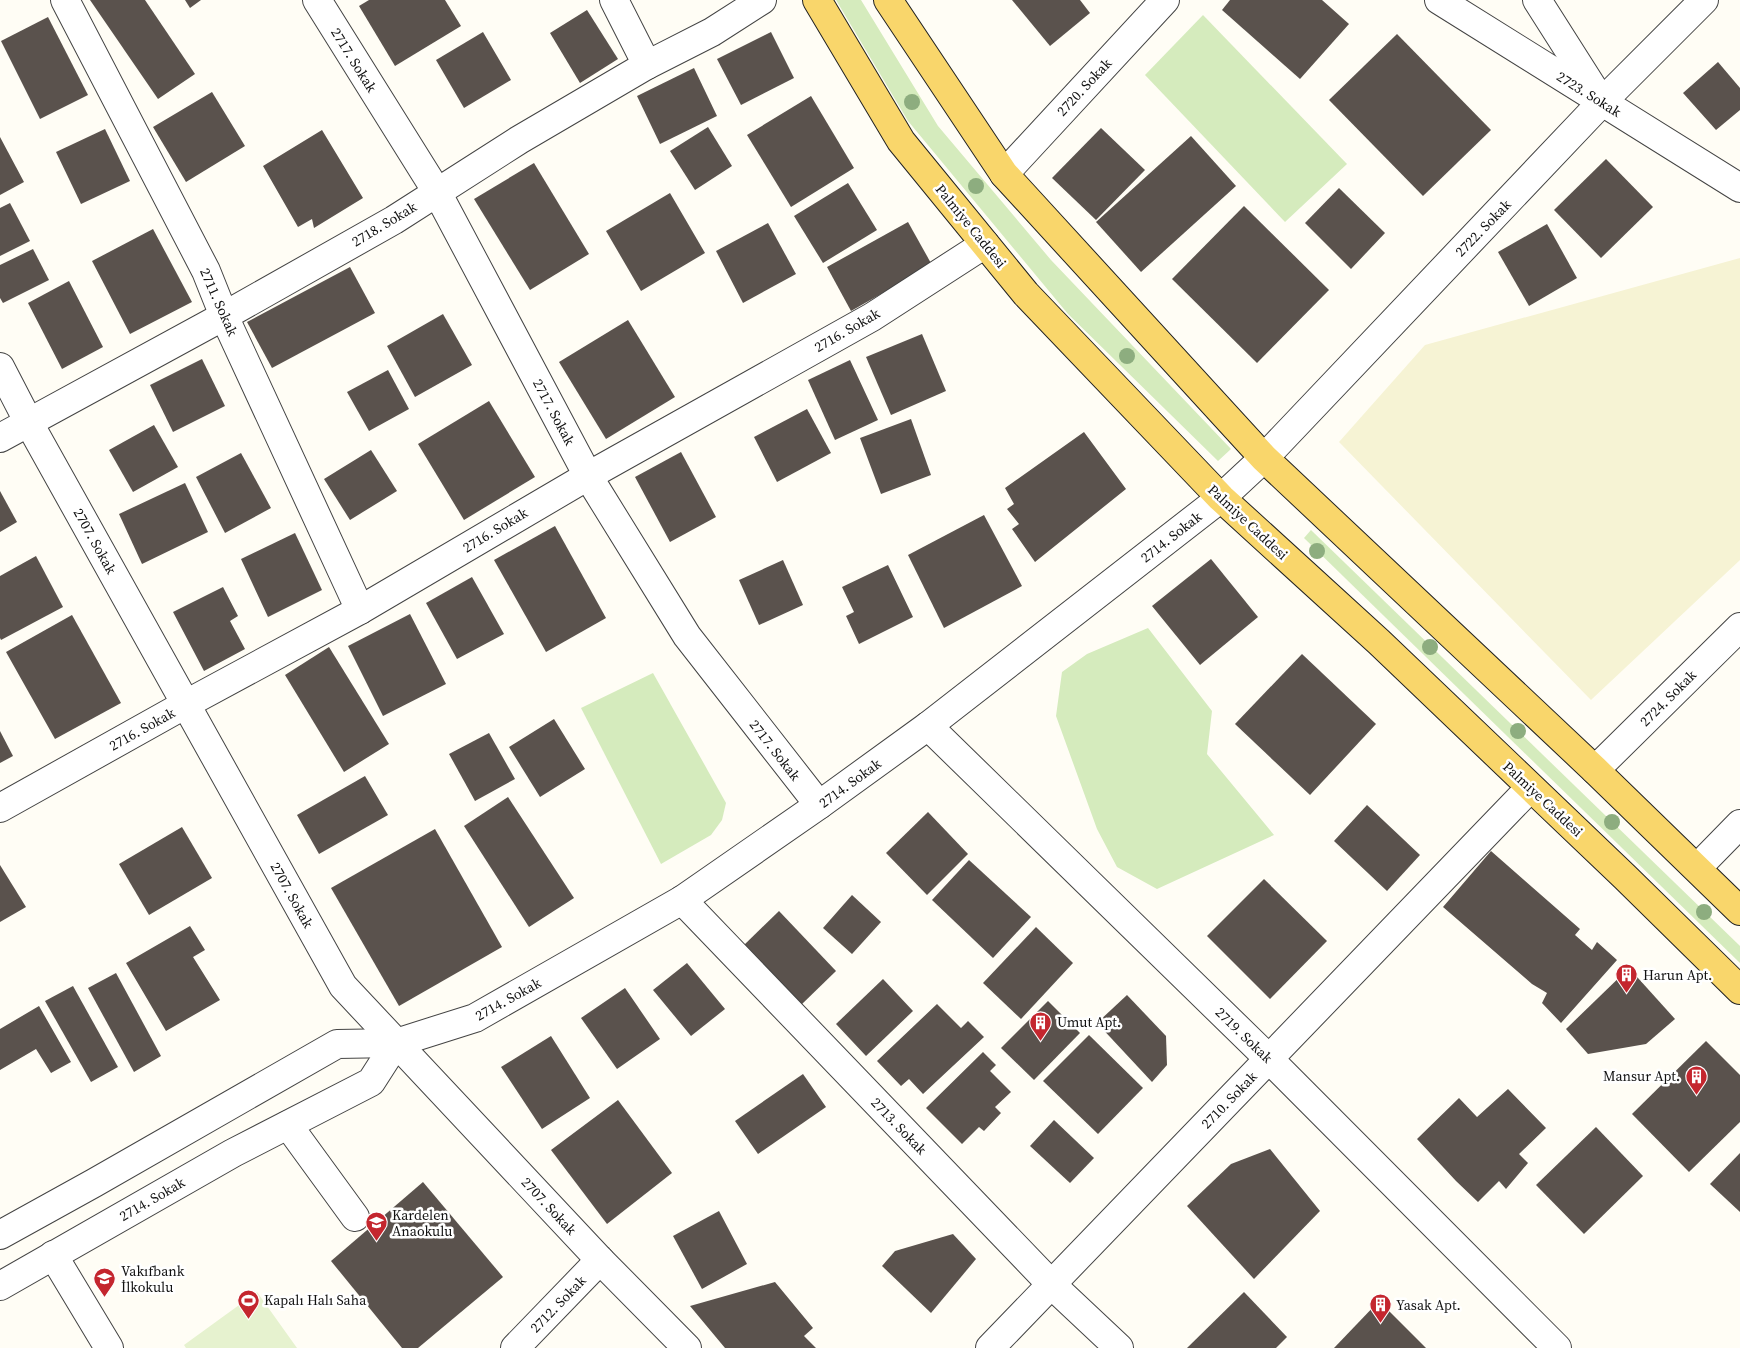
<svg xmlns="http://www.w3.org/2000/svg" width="1740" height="1348" font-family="'Source Serif 4',serif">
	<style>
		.farmland { fill: #f6f3d4 }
		.green { fill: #d5ebbd }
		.pitch { fill: #e6f2cf }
		.building { fill: #5a524d }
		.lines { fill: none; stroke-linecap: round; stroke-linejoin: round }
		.minor-casing { stroke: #444; stroke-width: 30 }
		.major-casing { stroke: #222; stroke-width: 30 }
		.minor { stroke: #fff; stroke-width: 28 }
		.major { stroke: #f9d66b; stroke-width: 28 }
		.tree { fill: #8dad7f }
		.labels { text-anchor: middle; stroke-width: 5; stroke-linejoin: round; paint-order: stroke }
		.street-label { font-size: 14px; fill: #111; stroke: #fff }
		.poi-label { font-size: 14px; fill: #111; stroke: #fff; text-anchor: start }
	</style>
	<rect width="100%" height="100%" fill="#fffdf5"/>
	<path class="farmland" d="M 1740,258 L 1740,560 L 1591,700 L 1339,442 L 1425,345 Z"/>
	<g class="green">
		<path d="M 836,0 L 861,0 L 938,126 L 1051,260 L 1231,449 L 1218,461 L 1068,314 L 908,121 Z"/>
		<path d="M 1203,15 L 1347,164 L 1285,222 L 1145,75 Z"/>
		<path d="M 1311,530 L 1740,946 L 1740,963 L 1304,538 Z"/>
		<path d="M 1148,628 L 1212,711 L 1207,754 L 1274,835 L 1157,889 L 1117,867 L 1097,829 L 1056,716 L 1062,672 L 1087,654 Z"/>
		<path d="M 653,673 L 726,803 L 722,820 L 711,835 L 661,864 L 581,708 Z"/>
	</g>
	<path class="pitch" d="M 257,1292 L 297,1348 L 186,1348 L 184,1345 Z"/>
	<g class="building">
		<path d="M 90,0 L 145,0 L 195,74 L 158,99 Z"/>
		<path d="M 185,0 L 201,0 L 190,8 Z"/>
		<path d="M 369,0 L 445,0 L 461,26 L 395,66 L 359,6 Z"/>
		<path d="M 1012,0 L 1080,0 L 1090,13 L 1050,46 Z"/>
		<path d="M 1230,0 L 1322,0 L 1349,24 L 1300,79 L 1222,10 Z"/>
		<path d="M 587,10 L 618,59 L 580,83 L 550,33 Z"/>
		<path d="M 48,17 L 88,95 L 40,119 L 1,41 Z"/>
		<path d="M 483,32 L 511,80 L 464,108 L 436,60 Z"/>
		<path d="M 771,32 L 794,78 L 741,105 L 717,59 Z"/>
		<path d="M 1397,34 L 1491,130 L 1423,196 L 1329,100 Z"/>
		<path d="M 1718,62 L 1740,88 L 1740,110 L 1716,130 L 1683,93 Z"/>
		<path d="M 694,68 L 717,116 L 660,144 L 637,96 Z"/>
		<path d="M 212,92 L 245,146 L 186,182 L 153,127 Z"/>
		<path d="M 811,96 L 854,168 L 791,207 L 747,135 Z"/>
		<path d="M 708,127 L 732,166 L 695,190 L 670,151 Z"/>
		<path d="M 1101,128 L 1145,170 L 1096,220 L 1052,178 Z"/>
		<path d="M 105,129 L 130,181 L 81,204 L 56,152 Z"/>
		<path d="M 322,130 L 363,198 L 314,228 L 312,219 L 298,227 L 263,166 Z"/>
		<path d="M 1191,136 L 1236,186 L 1141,272 L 1096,222 Z"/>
		<path d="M 0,137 L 24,182 L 0,195 Z"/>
		<path d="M 1606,159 L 1653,207 L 1601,258 L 1554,210 Z"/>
		<path d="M 534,163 L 589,254 L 530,290 L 474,199 Z"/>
		<path d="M 848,183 L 877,230 L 823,263 L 794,216 Z"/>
		<path d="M 1339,188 L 1385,233 L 1351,269 L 1305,223 Z"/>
		<path d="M 670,193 L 705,253 L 641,291 L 606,231 Z"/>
		<path d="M 10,203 L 30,241 L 0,256 L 0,208 Z"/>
		<path d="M 1244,206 L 1329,290 L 1257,363 L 1172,279 Z"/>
		<path d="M 908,222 L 932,265 L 851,311 L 827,267 Z"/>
		<path d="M 768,223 L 796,274 L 743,303 L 716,251 Z"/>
		<path d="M 1547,224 L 1577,278 L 1529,306 L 1498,252 Z"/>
		<path d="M 153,229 L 192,302 L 130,334 L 92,261 Z"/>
		<path d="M 33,249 L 49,280 L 3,303 L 0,298 L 0,265 Z"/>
		<path d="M 350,267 L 375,313 L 272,368 L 247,322 Z"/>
		<path d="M 69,281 L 103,347 L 62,369 L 28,303 Z"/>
		<path d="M 443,314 L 472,365 L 415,397 L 387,346 Z"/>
		<path d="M 628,320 L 675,397 L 606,439 L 559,362 Z"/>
		<path d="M 922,334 L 946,391 L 891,415 L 866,357 Z"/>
		<path d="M 202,359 L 225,406 L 173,432 L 150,385 Z"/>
		<path d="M 850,360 L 878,420 L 835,440 L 808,380 Z"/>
		<path d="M 388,370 L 409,409 L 369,431 L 347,392 Z"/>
		<path d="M 489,401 L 535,477 L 464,520 L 418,444 Z"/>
		<path d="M 807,409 L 831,453 L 777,482 L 754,437 Z"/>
		<path d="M 911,419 L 931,475 L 881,494 L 860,438 Z"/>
		<path d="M 154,425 L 178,467 L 133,492 L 109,450 Z"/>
		<path d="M 1084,432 L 1126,489 L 1035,562 L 1012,529 L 1019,524 L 1007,509 L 1014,504 L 1005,488 Z"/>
		<path d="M 371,450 L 397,491 L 350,520 L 324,479 Z"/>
		<path d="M 681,452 L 716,517 L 670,542 L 635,477 Z"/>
		<path d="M 241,453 L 271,508 L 225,533 L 196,477 Z"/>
		<path d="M 185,483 L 208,532 L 142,564 L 119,514 Z"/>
		<path d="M 0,491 L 17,522 L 0,532 Z"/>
		<path d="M 984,515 L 1022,586 L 944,628 L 908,555 Z"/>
		<path d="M 555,526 L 606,618 L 546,652 L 494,560 Z"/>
		<path d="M 295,533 L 322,590 L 268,617 L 241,559 Z"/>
		<path d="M 36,556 L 63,607 L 1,640 L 0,638 L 0,576 Z"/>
		<path d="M 1211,559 L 1258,617 L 1200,665 L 1152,606 Z"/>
		<path d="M 783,560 L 803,605 L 759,625 L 739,580 Z"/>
		<path d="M 888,565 L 913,617 L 859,644 L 846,616 L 854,612 L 842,587 Z"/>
		<path d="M 472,577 L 504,634 L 457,659 L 426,603 Z"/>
		<path d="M 223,587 L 238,616 L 230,621 L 245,649 L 204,671 L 173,612 Z"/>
		<path d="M 410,614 L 446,684 L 383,716 L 348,646 Z"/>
		<path d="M 72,615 L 121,703 L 55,739 L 6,652 Z"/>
		<path d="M 329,647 L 389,744 L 344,772 L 285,675 Z"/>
		<path d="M 1302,654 L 1376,724 L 1310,795 L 1235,724 Z"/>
		<path d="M 554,719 L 585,769 L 540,797 L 509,747 Z"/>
		<path d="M 0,731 L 13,756 L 0,763 Z"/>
		<path d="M 489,733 L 515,779 L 475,801 L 449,754 Z"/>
		<path d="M 365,776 L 388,815 L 319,854 L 297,815 Z"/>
		<path d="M 508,797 L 574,898 L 529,927 L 464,826 Z"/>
		<path d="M 1367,805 L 1420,855 L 1387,891 L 1334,841 Z"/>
		<path d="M 928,812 L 968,854 L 927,895 L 886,853 Z"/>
		<path d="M 182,827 L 212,878 L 149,915 L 119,864 Z"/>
		<path d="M 435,829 L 502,947 L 399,1006 L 331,888 Z"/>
		<path d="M 1491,851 L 1580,929 L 1575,935 L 1592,950 L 1597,942 L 1617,960 L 1561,1023 L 1542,1003 L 1547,993 L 1532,984 L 1443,907 Z"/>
		<path d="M 969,860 L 1031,917 L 993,958 L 932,900 Z"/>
		<path d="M 0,865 L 26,907 L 0,922 Z"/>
		<path d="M 1264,879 L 1327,941 L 1270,999 L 1207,936 Z"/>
		<path d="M 852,895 L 881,922 L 852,954 L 823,928 Z"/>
		<path d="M 779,911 L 836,971 L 800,1006 L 743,946 Z"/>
		<path d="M 190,926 L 205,950 L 193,957 L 220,1000 L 166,1031 L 126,963 Z"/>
		<path d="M 1036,927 L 1073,963 L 1021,1019 L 983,983 Z"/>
		<path d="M 687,963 L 725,1009 L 691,1036 L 653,990 Z"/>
		<path d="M 1629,968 L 1675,1019 L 1646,1044 L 1588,1054 L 1566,1029 Z"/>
		<path d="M 116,973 L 161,1056 L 134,1072 L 88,988 Z"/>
		<path d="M 883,979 L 913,1011 L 866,1056 L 836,1024 Z"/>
		<path d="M 73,986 L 118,1067 L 91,1082 L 45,1001 Z"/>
		<path d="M 625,988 L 660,1039 L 617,1069 L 581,1018 Z"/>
		<path d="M 1127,995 L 1166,1036 L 1167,1065 L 1152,1082 L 1097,1023 Z"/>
		<path d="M 1048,1001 L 1080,1033 L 1034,1080 L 1001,1048 Z"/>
		<path d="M 937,1004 L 961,1028 L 968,1021 L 984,1037 L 923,1094 L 909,1079 L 901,1086 L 877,1061 Z"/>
		<path d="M 39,1006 L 71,1062 L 51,1073 L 36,1049 L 0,1070 L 0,1029 Z"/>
		<path d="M 1089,1035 L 1143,1088 L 1098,1134 L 1043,1081 Z"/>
		<path d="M 551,1036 L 590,1098 L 542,1129 L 501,1067 Z"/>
		<path d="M 1706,1041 L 1740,1075 L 1740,1122 L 1689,1172 L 1632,1114 Z"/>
		<path d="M 983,1052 L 996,1065 L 990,1071 L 1011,1092 L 995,1107 L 1001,1113 L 984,1131 L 979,1127 L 962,1144 L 926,1108 Z"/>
		<path d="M 803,1074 L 826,1107 L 758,1154 L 735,1121 Z"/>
		<path d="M 1508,1089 L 1546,1128 L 1519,1154 L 1528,1163 L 1506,1189 L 1499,1181 L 1478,1202 L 1456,1181 L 1417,1139 L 1459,1098 L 1477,1117 Z"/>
		<path d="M 618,1100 L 672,1173 L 607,1224 L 551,1150 Z"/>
		<path d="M 1054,1120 L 1094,1158 L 1070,1183 L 1030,1146 Z"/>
		<path d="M 1596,1127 L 1643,1176 L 1584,1234 L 1536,1185 Z"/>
		<path d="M 1270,1149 L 1320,1211 L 1254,1279 L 1187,1206 L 1231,1164 Z"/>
		<path d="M 1740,1153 L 1740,1212 L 1710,1184 Z"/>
		<path d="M 423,1182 L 503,1277 L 418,1348 L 402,1348 L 331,1261 Z"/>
		<path d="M 719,1211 L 747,1264 L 702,1289 L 673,1236 Z"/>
		<path d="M 953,1234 L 976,1259 L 931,1313 L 882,1266 L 895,1251 Z"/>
		<path d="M 775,1282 L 813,1328 L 804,1336 L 816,1348 L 725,1348 L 690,1306 Z"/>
		<path d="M 1244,1292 L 1287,1337 L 1276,1348 L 1187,1348 Z"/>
		<path d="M 1379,1301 L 1426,1348 L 1334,1348 Z"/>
	</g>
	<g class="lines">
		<defs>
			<g id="minor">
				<path d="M 65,0 L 206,271 L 224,316 L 360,610"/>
				<path d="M 317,0 L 437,192 L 588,476 L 687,636 L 819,805"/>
				<path d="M 614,0 L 647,65"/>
				<path d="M 1439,0 L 1740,188"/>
				<path d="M 1537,0 L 1598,96"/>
				<path d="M 1004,174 L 1165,0"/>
				<path d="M 0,367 L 29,423 L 343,986 L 600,1260 L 687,1348"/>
				<path d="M 0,438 L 224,316 L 394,220 L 519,140 L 647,65 L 712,32 L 762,0"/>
				<path d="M 928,726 L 1268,1058 L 1557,1348"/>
				<path d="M 1595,770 L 1740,627"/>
				<path d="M 0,808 L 186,704 L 360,610 L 588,476 L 872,317 L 985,244"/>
				<path d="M 1697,868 L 1740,824"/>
				<path d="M 682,900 L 1052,1285 L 1119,1348"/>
				<path d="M 288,1125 L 355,1217"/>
				<path d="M 0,1235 L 94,1183 L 337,1044 L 396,1043 L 475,1018 L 682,900 L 819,805 L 928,726 L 1221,498 L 1264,458 L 1602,102 L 1704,0"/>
				<path d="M 53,1255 L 109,1348"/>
				<path d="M 0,1286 L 233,1153 L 371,1082 L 396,1043"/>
				<path d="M 515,1348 L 600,1260"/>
				<path d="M 990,1348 L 1530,788"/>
			</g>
			<g id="major">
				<path d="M 817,0 L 901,141 L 1026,294 L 1221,498 L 1379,642 L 1625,877 L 1740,990"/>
				<path d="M 888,0 L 1004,174 L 1264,458 L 1595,770 L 1740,911"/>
			</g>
		</defs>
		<use href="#minor" class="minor-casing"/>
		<use href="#major" class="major-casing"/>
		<use href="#minor" class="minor"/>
		<use href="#major" class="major"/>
	</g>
	<g class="tree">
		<circle cx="912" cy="102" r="8"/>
		<circle cx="976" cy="186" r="8"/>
		<circle cx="1127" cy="356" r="8"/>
		<circle cx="1317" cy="551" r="8"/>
		<circle cx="1430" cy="647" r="8"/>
		<circle cx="1518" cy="731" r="8"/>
		<circle cx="1612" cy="822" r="8"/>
		<circle cx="1704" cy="912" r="8"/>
	</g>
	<defs>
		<symbol id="building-pin" viewBox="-11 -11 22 30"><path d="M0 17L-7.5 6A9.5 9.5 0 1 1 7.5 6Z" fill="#c4262e" stroke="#fff"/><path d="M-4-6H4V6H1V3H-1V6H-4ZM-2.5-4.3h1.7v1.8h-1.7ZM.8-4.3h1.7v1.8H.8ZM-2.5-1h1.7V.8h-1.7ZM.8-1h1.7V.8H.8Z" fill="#fff"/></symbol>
		<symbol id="school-pin" viewBox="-11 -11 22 30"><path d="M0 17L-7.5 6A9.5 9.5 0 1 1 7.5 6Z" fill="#c4262e" stroke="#fff"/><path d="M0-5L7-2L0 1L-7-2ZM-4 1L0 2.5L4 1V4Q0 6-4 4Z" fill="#fff"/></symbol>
		<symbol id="stadium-pin" viewBox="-11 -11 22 30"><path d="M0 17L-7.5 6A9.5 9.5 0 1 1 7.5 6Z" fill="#c4262e" stroke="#fff"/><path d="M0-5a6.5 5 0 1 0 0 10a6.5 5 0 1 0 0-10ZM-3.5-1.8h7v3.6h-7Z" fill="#fff"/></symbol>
	</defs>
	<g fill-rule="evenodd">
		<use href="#building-pin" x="1614" y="962" width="25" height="34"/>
		<use href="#building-pin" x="1028" y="1010" width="25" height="34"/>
		<use href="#building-pin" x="1684" y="1064" width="25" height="34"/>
		<use href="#school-pin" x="364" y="1210" width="25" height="34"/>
		<use href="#school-pin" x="92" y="1266" width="25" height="34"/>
		<use href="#stadium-pin" x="236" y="1288" width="25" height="34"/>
		<use href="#building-pin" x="1368" y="1292" width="25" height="34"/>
	</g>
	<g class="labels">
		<g class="street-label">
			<text transform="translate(354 60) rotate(58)" y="5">2717. Sokak</text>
			<text transform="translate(1084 87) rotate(-47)" y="5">2720. Sokak</text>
			<text transform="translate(1589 94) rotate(32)" y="5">2723. Sokak</text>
			<text transform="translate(384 224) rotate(-31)" y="5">2718. Sokak</text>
			<text transform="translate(971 226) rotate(51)" y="5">Palmiye Caddesi</text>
			<text transform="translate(1483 228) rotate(-46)" y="5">2722. Sokak</text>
			<text transform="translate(219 302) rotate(66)" y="5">2711. Sokak</text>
			<text transform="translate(847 330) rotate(-30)" y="5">2716. Sokak</text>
			<text transform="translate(554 412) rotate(62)" y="5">2717. Sokak</text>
			<text transform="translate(1248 522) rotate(43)" y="5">Palmiye Caddesi</text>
			<text transform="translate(495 530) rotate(-31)" y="5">2716. Sokak</text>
			<text transform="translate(1171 537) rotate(-38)" y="5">2714. Sokak</text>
			<text transform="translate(95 541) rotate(61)" y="5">2707. Sokak</text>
			<text transform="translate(1668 698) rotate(-45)" y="5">2724. Sokak</text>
			<text transform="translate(142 729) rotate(-29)" y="5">2716. Sokak</text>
			<text transform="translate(775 750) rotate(52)" y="5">2717. Sokak</text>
			<text transform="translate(850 783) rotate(-36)" y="5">2714. Sokak</text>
			<text transform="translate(1543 799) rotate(43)" y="5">Palmiye Caddesi</text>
			<text transform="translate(292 895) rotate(61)" y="5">2707. Sokak</text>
			<text transform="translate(508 999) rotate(-29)" y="5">2714. Sokak</text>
			<text transform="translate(1244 1035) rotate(44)" y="5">2719. Sokak</text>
			<text transform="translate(1229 1100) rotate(-46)" y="5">2710. Sokak</text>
			<text transform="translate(899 1126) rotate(46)" y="5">2713. Sokak</text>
			<text transform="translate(152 1199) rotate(-30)" y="5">2714. Sokak</text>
			<text transform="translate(549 1206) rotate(47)" y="5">2707. Sokak</text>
			<text transform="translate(558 1304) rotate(-46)" y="5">2712. Sokak</text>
		</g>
		<g class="poi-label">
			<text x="1643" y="980">Harun Apt.</text>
			<text x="1057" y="1027">Umut Apt.</text>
			<text x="1680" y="1081" text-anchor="end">Mansur Apt.</text>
			<text x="392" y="1220">Kardelen<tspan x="392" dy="16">Anaokulu</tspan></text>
			<text x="121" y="1276">Vakıfbank<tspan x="121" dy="16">İlkokulu</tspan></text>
			<text x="264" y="1305">Kapalı Halı Saha</text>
			<text x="1396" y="1310">Yasak Apt.</text>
		</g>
	</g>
</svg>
